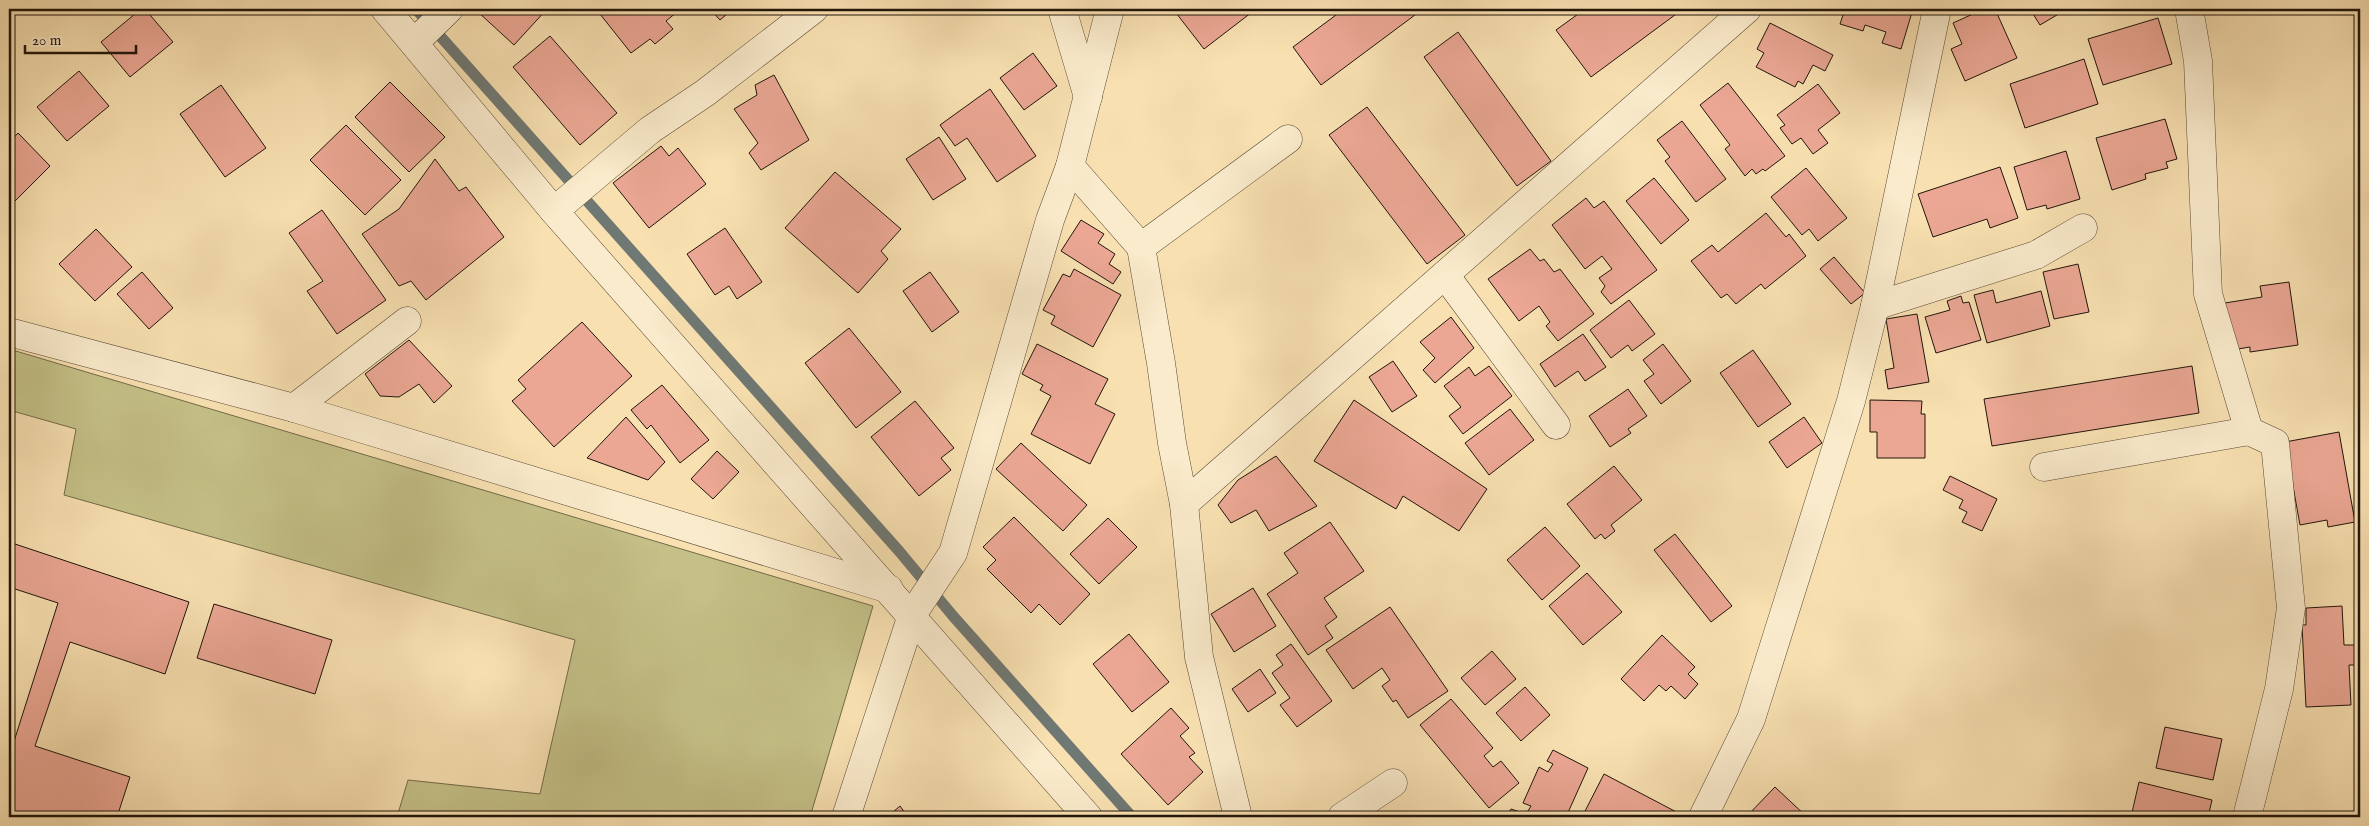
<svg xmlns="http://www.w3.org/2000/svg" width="2369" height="826" font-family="'IM FELL English',serif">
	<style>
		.green { fill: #c4c087; stroke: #726a49 }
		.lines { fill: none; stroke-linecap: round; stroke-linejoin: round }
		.stream { stroke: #6f7873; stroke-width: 11 }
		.building { fill: #eba794; stroke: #21150b }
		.minor-casing { stroke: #574834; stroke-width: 29 }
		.minor { stroke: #faebcc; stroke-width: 28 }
	</style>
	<rect width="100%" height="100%" fill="#f8e0b1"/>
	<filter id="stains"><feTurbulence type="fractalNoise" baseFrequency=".004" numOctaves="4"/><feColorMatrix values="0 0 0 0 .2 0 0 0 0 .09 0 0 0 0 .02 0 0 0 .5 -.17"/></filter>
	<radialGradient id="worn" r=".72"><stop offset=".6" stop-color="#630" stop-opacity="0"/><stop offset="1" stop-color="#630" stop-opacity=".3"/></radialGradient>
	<path class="green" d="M 9,349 L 873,606 L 810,817 L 397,817 L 408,780 L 540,794 L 575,640 L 64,495 L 76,429 L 9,410 Z"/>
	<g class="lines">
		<path class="stream" d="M 416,9 L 899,551 L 953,616 L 1132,817"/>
	</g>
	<g class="building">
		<path d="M 141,9 L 145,9 L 173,42 L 130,77 L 101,42 Z"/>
		<path d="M 481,9 L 547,9 L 514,45 L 478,12 Z"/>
		<path d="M 596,9 L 674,9 L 677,12 L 666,21 L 673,29 L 655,44 L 650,39 L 631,53 Z"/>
		<path d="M 710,9 L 733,9 L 720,20 Z"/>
		<path d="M 1173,9 L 1256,9 L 1204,49 Z"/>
		<path d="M 1344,9 L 1423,9 L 1321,85 L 1293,47 Z"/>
		<path d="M 1585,9 L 1683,9 L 1591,77 L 1556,30 Z"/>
		<path d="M 1845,9 L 1913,9 L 1901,49 L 1882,43 L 1886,32 L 1865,25 L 1863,31 L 1840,24 Z"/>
		<path d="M 1984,9 L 1995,9 L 2017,58 L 1965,81 L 1951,49 L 1962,44 L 1953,23 Z"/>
		<path d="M 2030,9 L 2067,9 L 2040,25 Z"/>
		<path d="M 2158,18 L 2172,64 L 2103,85 L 2088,39 Z"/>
		<path d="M 1770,23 L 1833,55 L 1825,71 L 1813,65 L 1803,84 L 1798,81 L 1795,87 L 1756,67 L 1764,53 L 1757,49 Z"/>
		<path d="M 1458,32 L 1551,161 L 1517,186 L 1424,57 Z"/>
		<path d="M 550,36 L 617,113 L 580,145 L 513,67 Z"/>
		<path d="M 1033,53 L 1057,86 L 1024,110 L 1000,78 Z"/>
		<path d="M 2084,59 L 2098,104 L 2025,128 L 2010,84 Z"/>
		<path d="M 79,71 L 109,106 L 67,141 L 37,107 Z"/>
		<path d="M 774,75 L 809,140 L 761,170 L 749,153 L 758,143 L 734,109 L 757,95 L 755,85 Z"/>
		<path d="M 390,82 L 445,137 L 409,172 L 355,117 Z"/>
		<path d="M 1728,83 L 1785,156 L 1765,171 L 1763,169 L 1756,174 L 1752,169 L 1745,176 L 1725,149 L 1730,145 L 1700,105 Z"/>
		<path d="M 1818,84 L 1840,113 L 1818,130 L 1828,143 L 1813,154 L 1801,138 L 1792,144 L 1780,128 L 1785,125 L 1777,115 Z"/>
		<path d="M 221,85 L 266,148 L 225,177 L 180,114 Z"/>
		<path d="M 990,89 L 1036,156 L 997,182 L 967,138 L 955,146 L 940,125 Z"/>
		<path d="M 1367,107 L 1465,235 L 1427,264 L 1329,135 Z"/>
		<path d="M 2165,119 L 2177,159 L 2166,162 L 2168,168 L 2145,174 L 2146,179 L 2112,190 L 2096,138 Z"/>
		<path d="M 1682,121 L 1726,179 L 1696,202 L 1665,161 L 1670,157 L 1657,140 Z"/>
		<path d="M 346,125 L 401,180 L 365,215 L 310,160 Z"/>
		<path d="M 18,133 L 50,166 L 11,205 L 9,202 L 9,143 Z"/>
		<path d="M 939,137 L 966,179 L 933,200 L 906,159 Z"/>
		<path d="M 661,146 L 669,156 L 678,148 L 706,184 L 649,228 L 613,183 Z"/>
		<path d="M 2066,151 L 2080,199 L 2047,209 L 2046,205 L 2027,210 L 2014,167 Z"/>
		<path d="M 435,159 L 459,191 L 466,187 L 504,237 L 426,300 L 411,281 L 399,286 L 362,234 L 399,209 Z"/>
		<path d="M 2000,167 L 2018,218 L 1990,228 L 1987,219 L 1933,237 L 1918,194 Z"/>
		<path d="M 1806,168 L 1847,218 L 1818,241 L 1809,229 L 1802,235 L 1771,197 Z"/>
		<path d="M 835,172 L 901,229 L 881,251 L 888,259 L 858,293 L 785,228 Z"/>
		<path d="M 1654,178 L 1689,220 L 1661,244 L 1626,201 Z"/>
		<path d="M 1586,198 L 1594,208 L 1604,201 L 1657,270 L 1611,304 L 1601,292 L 1605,286 L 1599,278 L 1612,269 L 1602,256 L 1585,269 L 1552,225 Z"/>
		<path d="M 322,210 L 386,300 L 337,334 L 307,291 L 323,281 L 289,233 Z"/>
		<path d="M 1766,213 L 1786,237 L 1789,234 L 1806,256 L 1765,289 L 1761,284 L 1736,304 L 1727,294 L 1721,298 L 1691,261 L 1712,245 L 1718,252 Z"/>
		<path d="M 1081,220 L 1104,234 L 1098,243 L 1115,254 L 1109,264 L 1121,272 L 1113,284 L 1061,251 Z"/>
		<path d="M 725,228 L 762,282 L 737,299 L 729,286 L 715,295 L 687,254 Z"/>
		<path d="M 96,229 L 132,267 L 95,301 L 59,264 Z"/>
		<path d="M 1530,249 L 1540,261 L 1544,259 L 1554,272 L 1560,269 L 1594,314 L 1558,341 L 1546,326 L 1550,322 L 1539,306 L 1519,321 L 1488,279 Z"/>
		<path d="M 1834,257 L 1865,293 L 1851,304 L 1820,269 Z"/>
		<path d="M 2078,264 L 2089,312 L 2054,319 L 2043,272 Z"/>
		<path d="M 1074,269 L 1121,295 L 1093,347 L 1051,324 L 1055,316 L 1043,310 L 1063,274 L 1070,277 Z"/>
		<path d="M 142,272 L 173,308 L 149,329 L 117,294 Z"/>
		<path d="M 930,272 L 959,312 L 932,332 L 903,291 Z"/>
		<path d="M 2289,282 L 2298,345 L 2250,352 L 2250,347 L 2232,350 L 2225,303 L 2262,297 L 2260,286 Z"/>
		<path d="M 1993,290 L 1996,303 L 2041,291 L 2050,326 L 1987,343 L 1974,295 Z"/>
		<path d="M 1961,296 L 1963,303 L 1969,302 L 1981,340 L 1936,353 L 1925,317 L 1950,310 L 1947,301 Z"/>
		<path d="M 1629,300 L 1655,334 L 1632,351 L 1628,345 L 1611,358 L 1590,330 Z"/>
		<path d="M 1917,314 L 1929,382 L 1888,389 L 1885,370 L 1894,368 L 1886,319 Z"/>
		<path d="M 1451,317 L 1474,348 L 1435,383 L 1423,370 L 1435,358 L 1420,342 Z"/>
		<path d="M 582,322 L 632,376 L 554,447 L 512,401 L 526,389 L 518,380 Z"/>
		<path d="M 849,328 L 901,392 L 856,428 L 805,363 Z"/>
		<path d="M 1583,334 L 1606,367 L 1585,381 L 1578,371 L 1555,387 L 1540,364 Z"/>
		<path d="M 409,340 L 452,386 L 434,403 L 419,384 L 399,397 L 380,396 L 365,374 Z"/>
		<path d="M 1037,344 L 1108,379 L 1095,404 L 1115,414 L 1090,464 L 1031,434 L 1051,396 L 1040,390 L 1043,385 L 1022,374 Z"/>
		<path d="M 1663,344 L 1691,381 L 1661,404 L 1644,381 L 1654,374 L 1643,360 Z"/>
		<path d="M 1753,350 L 1791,404 L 1758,427 L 1720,373 Z"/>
		<path d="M 1393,361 L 1417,396 L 1392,412 L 1369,377 Z"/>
		<path d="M 1489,366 L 1512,396 L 1463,434 L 1449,416 L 1461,407 L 1444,386 L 1469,367 L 1475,376 Z"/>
		<path d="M 2192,366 L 2199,413 L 1992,446 L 1984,399 Z"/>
		<path d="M 662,385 L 709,440 L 680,463 L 651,425 L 647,429 L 631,410 Z"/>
		<path d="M 1628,389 L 1647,416 L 1628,429 L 1631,433 L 1610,447 L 1589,416 Z"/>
		<path d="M 1354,400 L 1487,489 L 1459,531 L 1403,496 L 1396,509 L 1314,461 Z"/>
		<path d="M 1870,400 L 1922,401 L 1921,414 L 1925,414 L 1925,458 L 1877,458 L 1877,432 L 1870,432 Z"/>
		<path d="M 915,401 L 954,448 L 941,458 L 951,470 L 919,496 L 871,437 Z"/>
		<path d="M 1510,409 L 1534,440 L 1489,475 L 1465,443 Z"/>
		<path d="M 626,417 L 665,462 L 648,480 L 587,458 Z"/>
		<path d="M 1804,417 L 1822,443 L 1787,468 L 1769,442 Z"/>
		<path d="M 2339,432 L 2355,522 L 2328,527 L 2327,520 L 2300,525 L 2285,442 Z"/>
		<path d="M 1021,443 L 1087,505 L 1063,531 L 996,469 Z"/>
		<path d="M 717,451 L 739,472 L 713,499 L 691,479 Z"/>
		<path d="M 1276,456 L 1317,506 L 1269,531 L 1256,510 L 1231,523 L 1218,505 L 1238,480 Z"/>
		<path d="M 1614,466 L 1642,500 L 1611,525 L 1615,531 L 1605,539 L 1601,534 L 1595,539 L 1567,504 Z"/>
		<path d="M 1950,476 L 1997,499 L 1982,531 L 1962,522 L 1967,512 L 1959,508 L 1963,500 L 1943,490 Z"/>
		<path d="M 1014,517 L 1090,594 L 1060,625 L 1039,604 L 1031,613 L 987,569 L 996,560 L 983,547 Z"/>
		<path d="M 1108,518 L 1137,547 L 1099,584 L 1070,554 Z"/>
		<path d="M 1330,522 L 1364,571 L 1324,598 L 1337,617 L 1325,626 L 1333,638 L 1308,655 L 1267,594 L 1298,573 L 1284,553 Z"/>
		<path d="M 1545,527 L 1580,566 L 1542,600 L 1507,560 Z"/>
		<path d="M 1675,534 L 1732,606 L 1711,622 L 1654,550 Z"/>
		<path d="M 9,542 L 189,602 L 165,674 L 70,642 L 35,746 L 130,777 L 117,817 L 9,817 L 9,757 L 58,603 L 9,587 Z"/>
		<path d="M 1587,573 L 1622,612 L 1583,645 L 1549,606 Z"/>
		<path d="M 1253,588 L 1276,626 L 1234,652 L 1211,614 Z"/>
		<path d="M 214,604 L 332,640 L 315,694 L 197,658 Z"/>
		<path d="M 2342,606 L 2344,645 L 2357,645 L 2358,665 L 2349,665 L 2351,705 L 2306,707 L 2302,625 L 2306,625 L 2306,608 Z"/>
		<path d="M 1390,607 L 1448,691 L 1408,718 L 1396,700 L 1393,702 L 1382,686 L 1390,680 L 1382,668 L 1353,689 L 1326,650 Z"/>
		<path d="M 1129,634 L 1169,682 L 1132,712 L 1093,664 Z"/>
		<path d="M 1662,635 L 1695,667 L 1688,674 L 1698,684 L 1685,699 L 1671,686 L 1666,691 L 1659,685 L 1644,701 L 1621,679 Z"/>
		<path d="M 1291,644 L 1332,701 L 1297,727 L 1280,705 L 1290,698 L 1272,673 L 1283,665 L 1276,655 Z"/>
		<path d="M 1492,651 L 1516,679 L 1485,705 L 1461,678 Z"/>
		<path d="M 1260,669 L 1276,693 L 1248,712 L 1232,689 Z"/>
		<path d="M 1525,687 L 1550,715 L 1521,741 L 1496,713 Z"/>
		<path d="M 1451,699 L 1493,748 L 1484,756 L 1493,767 L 1501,761 L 1519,783 L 1489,808 L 1420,725 Z"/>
		<path d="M 1171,708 L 1189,728 L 1180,736 L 1195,753 L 1189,757 L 1203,772 L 1168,805 L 1121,754 Z"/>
		<path d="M 2165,727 L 2222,739 L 2213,780 L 2156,768 Z"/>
		<path d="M 1553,750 L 1588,768 L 1566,817 L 1506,817 L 1511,809 L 1526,814 L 1531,806 L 1523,803 L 1539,767 L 1548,772 L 1553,764 L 1547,761 Z"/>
		<path d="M 1604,774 L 1684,816 L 1683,817 L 1582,817 Z"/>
		<path d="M 2139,782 L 2212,800 L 2208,817 L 2131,817 Z"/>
		<path d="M 1775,787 L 1807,817 L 1746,817 Z"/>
		<path d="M 900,806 L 908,817 L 887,817 Z"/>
	</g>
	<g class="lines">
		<defs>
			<g id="minor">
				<path d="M 385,9 L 554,211 L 1088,817"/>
				<path d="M 1062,9 L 1088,97"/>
				<path d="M 2189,9 L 2198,61 L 2208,294 L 2249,431 L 2275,443 L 2291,608 L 2279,689 L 2247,817"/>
				<path d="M 415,42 L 449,9"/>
				<path d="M 1070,166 L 1141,247 L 1161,363 L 1172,443 L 1184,504 L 1199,657 L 1238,817"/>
				<path d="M 554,211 L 650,130 L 705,93 L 814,9"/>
				<path d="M 1141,247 L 1288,139"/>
				<path d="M 1445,275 L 1556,425"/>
				<path d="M 1875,306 L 2036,255 L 2083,228"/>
				<path d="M 9,332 L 294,408 L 889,589"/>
				<path d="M 294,408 L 407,321"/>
				<path d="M 2044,467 L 2249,431"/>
				<path d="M 1184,504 L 1747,9"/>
				<path d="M 846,817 L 912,615 L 953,553 L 1050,220 L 1070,166 L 1110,9"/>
				<path d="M 1342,817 L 1393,783"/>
				<path d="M 1703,817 L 1751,719 L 1851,401 L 1875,306 L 1937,9"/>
			</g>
		</defs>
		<use href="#minor" class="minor-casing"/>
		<use href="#minor" class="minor"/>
	</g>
	<rect width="2369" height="826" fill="none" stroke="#f8e0b1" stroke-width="30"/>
	<rect x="10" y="10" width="2349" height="806" fill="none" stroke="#21150b" stroke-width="2.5"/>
	<rect x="15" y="15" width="2339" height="796" fill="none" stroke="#21150b"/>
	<path d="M25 45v8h111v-8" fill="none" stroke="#21150b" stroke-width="2.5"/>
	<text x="32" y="45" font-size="15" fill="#21150b" stroke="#faebcc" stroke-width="4" paint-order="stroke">20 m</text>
	<rect width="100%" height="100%" filter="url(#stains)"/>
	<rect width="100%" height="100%" fill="url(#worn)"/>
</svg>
